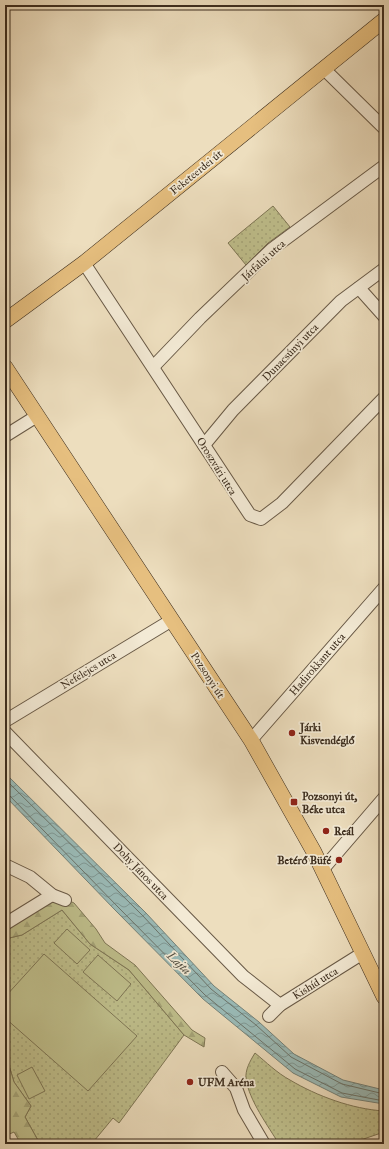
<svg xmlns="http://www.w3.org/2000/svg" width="389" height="1149" font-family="'IM FELL Great Primer',serif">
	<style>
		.green { fill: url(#green-dots); stroke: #7e7655 }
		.forest { fill: url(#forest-firs); stroke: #7e7655 }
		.pitch { fill: #bfbf8c; stroke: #7e7655 }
		.water { fill: url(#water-waves); stroke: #74827a }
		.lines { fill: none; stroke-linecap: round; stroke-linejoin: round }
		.shore { stroke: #6b746b; stroke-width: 1 }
		.minor-casing { stroke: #685946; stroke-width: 14 }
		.major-casing { stroke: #3c2d1e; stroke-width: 16 }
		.minor { stroke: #f3ead5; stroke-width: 12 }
		.major { stroke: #e6bf7f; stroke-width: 15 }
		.poi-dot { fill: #8f2418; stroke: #f3ead5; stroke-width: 1.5 }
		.labels { text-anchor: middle; stroke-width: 3.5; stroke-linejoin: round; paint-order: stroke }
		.street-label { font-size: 11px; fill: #3c2d1e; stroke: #f3ead5 }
		.poi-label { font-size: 11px; font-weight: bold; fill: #3c2d1e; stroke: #f3ead5; text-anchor: start }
		.water-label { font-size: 12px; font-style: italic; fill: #545044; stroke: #f3ead5 }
	</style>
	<defs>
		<pattern id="green-dots" width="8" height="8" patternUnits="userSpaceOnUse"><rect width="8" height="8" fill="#bfbf8c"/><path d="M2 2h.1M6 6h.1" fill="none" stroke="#a5a478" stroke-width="1.8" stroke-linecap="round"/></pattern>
		<pattern id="forest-firs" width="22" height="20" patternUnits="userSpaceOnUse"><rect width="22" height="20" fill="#bfbf8c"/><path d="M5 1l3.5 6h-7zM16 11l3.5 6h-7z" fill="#a5a478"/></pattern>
		<pattern id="water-waves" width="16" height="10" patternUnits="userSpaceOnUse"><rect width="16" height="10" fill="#9abbb8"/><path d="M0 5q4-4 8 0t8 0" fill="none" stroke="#7f9895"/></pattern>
	</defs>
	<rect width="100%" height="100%" fill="#eddebe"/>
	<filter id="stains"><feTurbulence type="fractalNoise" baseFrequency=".005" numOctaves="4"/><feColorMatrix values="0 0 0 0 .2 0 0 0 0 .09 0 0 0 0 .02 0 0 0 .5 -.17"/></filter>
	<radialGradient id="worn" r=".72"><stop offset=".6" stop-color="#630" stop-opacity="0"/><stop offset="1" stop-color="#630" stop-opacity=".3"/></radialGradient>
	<g class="green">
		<path d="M 273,206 L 290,227 L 268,243 L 246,265 L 228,243 Z"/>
		<path d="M 62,910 L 90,944 L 129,970 L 184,1035 L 119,1123 L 113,1118 L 94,1141 L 96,1144 L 40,1144 L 25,1117 L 31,1106 L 14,1082 L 5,1052 L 5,939 L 22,935 Z"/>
		<path d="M 255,1053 C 266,1062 277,1073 290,1080 C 317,1096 352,1109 384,1111 L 384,1132 L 349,1144 L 279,1144 C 268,1126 249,1100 246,1079 C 245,1070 250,1061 255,1053 Z"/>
	</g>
	<g class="forest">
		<path d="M 59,896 L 74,903 L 96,929 L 105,943 L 135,965 L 192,1030 L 205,1038 L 204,1047 L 184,1035 L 129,970 L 90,944 L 62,910 L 22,935 L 5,939 L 5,931 Z"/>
		<path d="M 5,1052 L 14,1082 L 31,1106 L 25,1117 L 40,1144 L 21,1144 L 14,1132 L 5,1136 Z"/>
	</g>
	<g class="pitch">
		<path d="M 67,929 L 90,950 L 77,964 L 54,943 Z"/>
		<path d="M 44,954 L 137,1036 L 88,1091 L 5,1018 L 5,997 Z"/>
		<path d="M 98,955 L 131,984 L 117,1001 L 83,972 Z"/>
		<path d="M 32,1067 L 45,1091 L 29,1099 L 17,1075 Z"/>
	</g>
	<path class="water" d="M 5,773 L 146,913 L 214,986 L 259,1022 L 294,1054 L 343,1080 L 384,1090 L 384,1104 L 341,1097 L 293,1073 L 203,999 L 115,910 L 5,796 Z"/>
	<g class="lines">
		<g class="shore">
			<path d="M 5,779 L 143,916 L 211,989 L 256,1025 L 291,1057 L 342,1084 L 384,1094"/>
			<path d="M 5,793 L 9,795 L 118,907 L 205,995 L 295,1069 L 342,1093 L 384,1101"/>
		</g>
		<defs>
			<g id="minor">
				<path d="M 324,69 L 384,128"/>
				<path d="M 84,263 L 250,515 L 261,519 L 282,503 L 384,398"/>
				<path d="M 359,288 L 384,316"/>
				<path d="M 153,367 L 200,318 L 272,249 L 384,166"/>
				<path d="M 5,436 L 37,416"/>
				<path d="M 204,445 L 233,410 L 341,301 L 384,269"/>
				<path d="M 5,721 L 172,620"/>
				<path d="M 5,732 L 243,976 L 280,1005"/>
				<path d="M 251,740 L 384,588"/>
				<path d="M 5,865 L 30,877 L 52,895 L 65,900"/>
				<path d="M 323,869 L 384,798"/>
				<path d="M 5,924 L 52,895"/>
				<path d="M 269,1016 L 280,1005 L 363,953"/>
				<path d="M 222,1072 L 236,1088 L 244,1110 L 264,1144"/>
			</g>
			<g id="major">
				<path d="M 5,321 L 84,263 L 384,20"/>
				<path d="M 5,367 L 251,740 L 314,852 L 384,997"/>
			</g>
		</defs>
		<use href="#minor" class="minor-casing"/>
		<use href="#major" class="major-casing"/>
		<use href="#minor" class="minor"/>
		<use href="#major" class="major"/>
	</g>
	<g class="poi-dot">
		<circle cx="292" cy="733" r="4"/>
		<rect x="290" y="798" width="8" height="8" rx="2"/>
		<circle cx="326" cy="831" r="4"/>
		<circle cx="339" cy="860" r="4"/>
		<circle cx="190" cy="1082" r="4"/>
	</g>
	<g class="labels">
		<g class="street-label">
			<text transform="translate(196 172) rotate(-39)" y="4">Feketeerdei út</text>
			<text transform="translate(263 260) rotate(-42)" y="4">Járfalui utca</text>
			<text transform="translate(290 352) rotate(-46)" y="4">Dunacsúnyi utca</text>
			<text transform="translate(217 466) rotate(58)" y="4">Oroszvári utca</text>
			<text transform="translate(317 664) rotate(-49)" y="4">Hadirokkant utca</text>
			<text transform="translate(88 670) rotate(-31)" y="4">Nefelejcs utca</text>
			<text transform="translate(208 675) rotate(57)" y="4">Pozsonyi út</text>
			<text transform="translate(141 871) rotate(46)" y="4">Dohy János utca</text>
			<text transform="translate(315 983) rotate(-32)" y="4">Kishíd utca</text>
		</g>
		<g class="poi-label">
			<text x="300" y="731">Járki<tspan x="300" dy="13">Kisvendéglő</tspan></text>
			<text x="302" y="800">Pozsonyi út,<tspan x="302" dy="13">Béke utca</tspan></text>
			<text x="334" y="835">Reál</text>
			<text x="331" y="864" text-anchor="end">Betérő Büfé</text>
			<text x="198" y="1086">UFM Aréna</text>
		</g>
		<g class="water-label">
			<text transform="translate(179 963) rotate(43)" y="4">Lajta</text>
		</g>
	</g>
	<rect width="389" height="1149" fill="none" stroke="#eddebe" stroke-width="20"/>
	<rect x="6" y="6" width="377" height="1137" fill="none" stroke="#3c2d1e" stroke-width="2"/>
	<rect x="10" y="10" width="369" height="1129" fill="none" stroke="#3c2d1e"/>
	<rect width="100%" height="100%" filter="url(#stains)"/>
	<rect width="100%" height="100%" fill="url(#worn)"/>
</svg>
